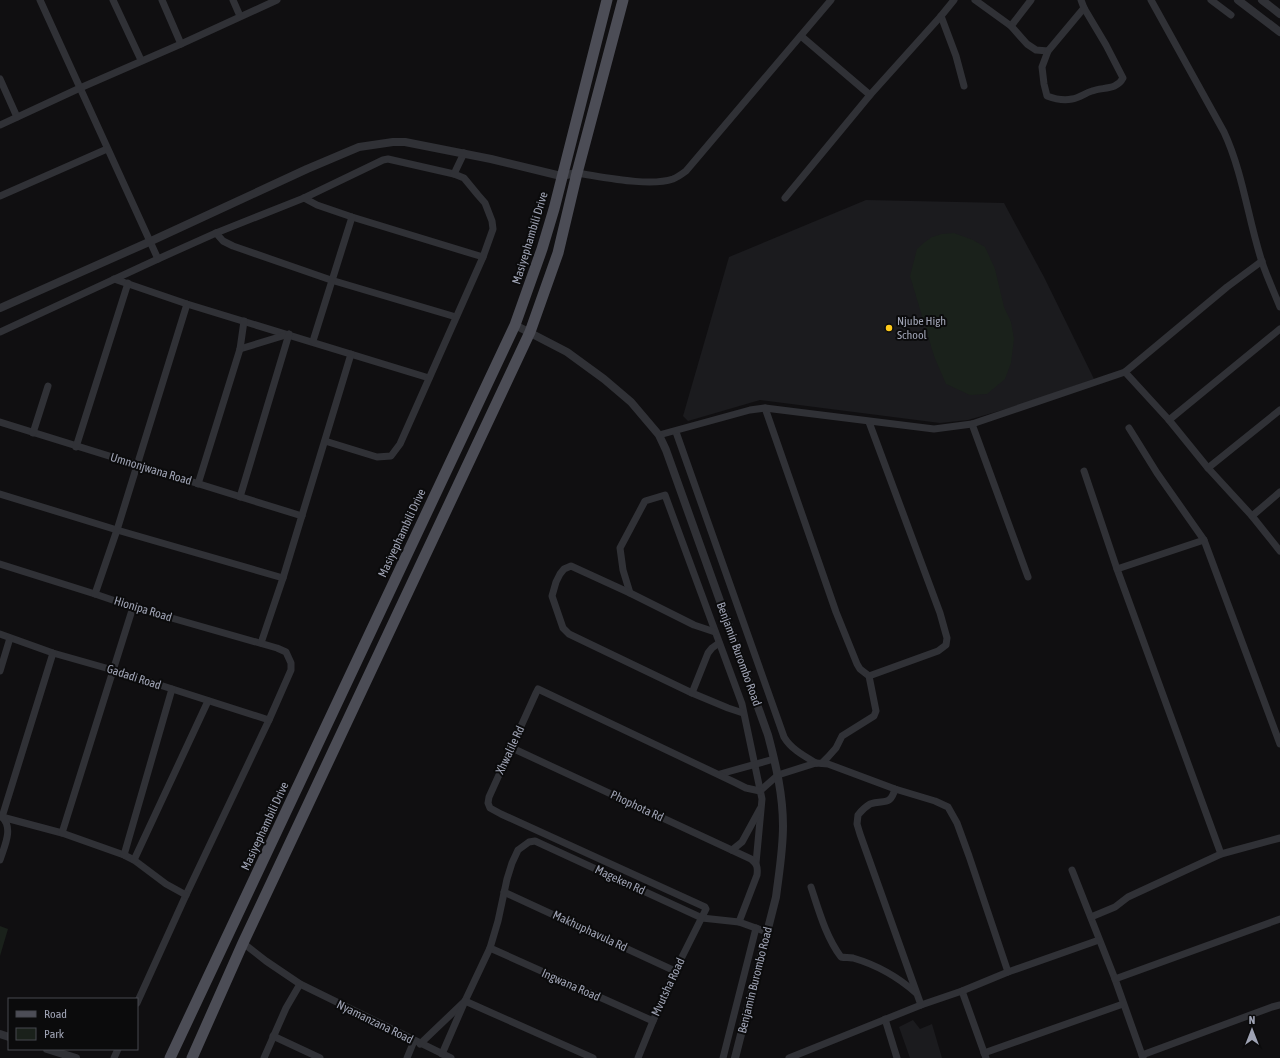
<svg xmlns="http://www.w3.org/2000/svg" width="1280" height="1058" font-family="'Asap Condensed',sans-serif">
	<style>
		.built { fill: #1b1b1e }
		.green { fill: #1a211b }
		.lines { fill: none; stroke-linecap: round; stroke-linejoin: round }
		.minor { stroke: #303136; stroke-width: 7 }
		.tertiary { stroke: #303136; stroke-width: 8 }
		.primary { stroke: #4c4d56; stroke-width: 11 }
		.poi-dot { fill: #ffca1a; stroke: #0b0b0c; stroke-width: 1.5 }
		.labels { text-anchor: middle; stroke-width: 4; stroke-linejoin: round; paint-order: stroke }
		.street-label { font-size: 12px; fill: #9fa3b4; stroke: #0b0b0c }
		.poi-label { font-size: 12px; fill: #9fa3b4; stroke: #0b0b0c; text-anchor: start }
	</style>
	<rect width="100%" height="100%" fill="#100f11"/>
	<g class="built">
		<path d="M 866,200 L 1004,203 L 1044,277 L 1094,379 L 1020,405 L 968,420 L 940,423 L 760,400 L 688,421 L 683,416 L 729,257 Z"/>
		<path d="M 913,1020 L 920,1029 L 932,1024 L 942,1058 L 910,1058 L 899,1027 Z"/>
	</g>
	<g class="green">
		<path d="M 954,233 L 973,240 L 985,247 L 995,269 L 1004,307 L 1011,322 L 1014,339 L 1011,363 L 1005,379 L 987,394 L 970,395 L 946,384 L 934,356 L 910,276 L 917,249 L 925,242 L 932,237 L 942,234 Z"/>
		<path d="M 0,926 L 8,929 L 0,956 Z"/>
	</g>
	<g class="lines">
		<g class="minor">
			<path d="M 40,0 L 158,259"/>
			<path d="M 113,0 L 141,60"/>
			<path d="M 162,0 L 181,44"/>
			<path d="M 233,0 L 240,16"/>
			<path d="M 975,0 L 1011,26 L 1031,0"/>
			<path d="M 1151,0 L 1224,132 C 1243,173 1248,219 1262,262 C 1267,277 1274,292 1280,307"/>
			<path d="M 1211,0 L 1231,15"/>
			<path d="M 941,16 L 956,56 L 964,86"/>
			<path d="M 1011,26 L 1027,44 L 1036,50 L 1048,51 L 1084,8"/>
			<path d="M 801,36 L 870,95"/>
			<path d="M 1048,51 L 1042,67 L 1044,84 L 1047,96 C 1055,99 1063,101 1072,99 C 1079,98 1085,93 1092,91 C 1103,87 1117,90 1123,78 L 1106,45 L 1084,8 L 1081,0"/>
			<path d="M 0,79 L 17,117"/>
			<path d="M 0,125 L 80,88 L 181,44 L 277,0"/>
			<path d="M 577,173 C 604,177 649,187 673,179 C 678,177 682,174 686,171 L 831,0"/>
			<path d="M 0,196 L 107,149"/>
			<path d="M 304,198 L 317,205 L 352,217 L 483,257"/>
			<path d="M 785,198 L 870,95 L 941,16 L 954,0"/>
			<path d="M 216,233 L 223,241 L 233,246 L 331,280 L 456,317"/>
			<path d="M 114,279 L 187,304 L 429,378"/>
			<path d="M 0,332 L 158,259 L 216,233 L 304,198 L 383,160 L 388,159 L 454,174"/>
			<path d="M 313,341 L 352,217"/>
			<path d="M 240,349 L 289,334"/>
			<path d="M 1125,372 L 1169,420 L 1208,468 L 1252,516 L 1280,551"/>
			<path d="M 765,408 L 836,612 L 857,664 L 860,669 L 869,676 L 876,711 L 874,716 L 842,736 L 836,748 L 828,757 L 822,763"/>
			<path d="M 1169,420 L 1280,329"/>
			<path d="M 0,422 L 302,516"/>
			<path d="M 869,422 L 940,613 L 947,638 L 946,645 L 938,651 L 869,676"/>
			<path d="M 972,424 L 1028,577"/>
			<path d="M 1129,428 L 1157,473 L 1204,540 L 1280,744"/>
			<path d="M 676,432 L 784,737 C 791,749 804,756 816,763"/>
			<path d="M 33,433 L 48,386"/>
			<path d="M 659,435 L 750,410 L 765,408 L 934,429 L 972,424 L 1125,372 L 1227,287 L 1262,261"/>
			<path d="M 325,441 L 377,457 L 391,456 L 400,444 L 483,257 L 493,229 L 492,221 L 485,203 L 478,195 L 464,178 L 454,174 L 464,153"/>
			<path d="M 76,447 L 128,283"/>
			<path d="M 1208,468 L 1280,410"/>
			<path d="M 1084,471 L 1117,569 L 1221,854"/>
			<path d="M 198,484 L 240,349 L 244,321"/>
			<path d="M 0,494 L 117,530 L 283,578"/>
			<path d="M 240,497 L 289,334"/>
			<path d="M 1252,516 L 1280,492"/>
			<path d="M 0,564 L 95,594 L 133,607 L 277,648 L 286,652 L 291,663 L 291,670 L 269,720 L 186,895 L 137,1003"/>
			<path d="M 1117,569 L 1204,540"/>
			<path d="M 630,593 L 623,570 L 620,548 L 645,501 L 665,495 L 742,704 L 762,799 L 756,863"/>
			<path d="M 95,594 L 117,530 L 187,304"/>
			<path d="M 715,632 L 694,625 L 630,593 L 571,566 L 564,569 L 560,574 L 556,582 L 552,596 L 563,628 L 569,634 L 692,693 L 728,708 L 743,713"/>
			<path d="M 0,634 L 53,653 L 113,670 L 269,720"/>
			<path d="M 261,643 L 283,578 L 351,354"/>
			<path d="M 0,671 L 10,638"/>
			<path d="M 692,693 L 708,653 L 712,648 L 719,643"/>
			<path d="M 512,748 L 751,859 C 757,864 758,867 757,875 L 739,922"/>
			<path d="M 720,774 L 774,759"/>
			<path d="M 895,789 C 890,807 883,799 870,804 C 865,807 861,811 858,815 L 857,824 L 860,834 L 921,1005"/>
			<path d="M 760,791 L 778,775 L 816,763 L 828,764 L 895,789 L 935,801 L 948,807 L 957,823 L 969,856 L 1008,972"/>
			<path d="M 2,817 L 62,833 L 124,855 L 134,860 L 166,884 L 186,895"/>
			<path d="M 62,833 L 133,607"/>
			<path d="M 732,850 L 742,842 L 760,809"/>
			<path d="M 124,855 L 172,689"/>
			<path d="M 0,860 C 4,847 14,828 2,817 L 53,653"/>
			<path d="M 134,860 L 208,701"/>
			<path d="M 1072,870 L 1115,979 L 1143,1058"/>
			<path d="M 811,887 C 819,911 826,937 841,957 C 845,958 849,957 853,958 C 877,965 898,977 916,993"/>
			<path d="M 504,892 L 675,971"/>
			<path d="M 1091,917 L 1115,907 L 1128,897 L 1221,854 L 1280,838"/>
			<path d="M 243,943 L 266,961 L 300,984 L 451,1058"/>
			<path d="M 490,948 L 653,1021"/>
			<path d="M 1115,979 L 1280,919"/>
			<path d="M 962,991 L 986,1058"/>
			<path d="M 885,1019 L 897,1058"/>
			<path d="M 273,1036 L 320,1058"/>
			<path d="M 420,1044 L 465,1001 L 490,948 L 498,921 L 507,879 L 512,863 L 518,850 L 529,842 L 535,841 L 702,918 L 739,922 L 767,932"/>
			<path d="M 984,1053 L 1123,1004"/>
			<path d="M 442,1054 L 465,1001 L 593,1058"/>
			<path d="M 1142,1055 L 1272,1007 L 1280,1005"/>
			<path d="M 114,1058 L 118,1049"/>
			<path d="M 264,1058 L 286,1008 L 300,984"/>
			<path d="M 407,1058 L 414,1041"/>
			<path d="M 638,1058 L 653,1021 L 675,971 L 706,909 L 705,907 L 501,814 L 490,808 L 488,803 L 489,797 L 536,693 L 538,689 L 734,782 L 746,788 L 760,791"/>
			<path d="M 723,1058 L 756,928"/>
			<path d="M 789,1058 L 921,1005 L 962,991 L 1008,972 L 1099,940"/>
		</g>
		<g class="tertiary">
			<path d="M 1238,0 L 1280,32"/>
			<path d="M 1262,0 L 1280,14"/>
			<path d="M 0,308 L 149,242 L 307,169 L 359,147 L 393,142 L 405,142 L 491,159 L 561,176 L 577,173"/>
			<path d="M 515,325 L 567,352 L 604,379 L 631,402 L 659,435 L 666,450 L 768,735 C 776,765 783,795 783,826 C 783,850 779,873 776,897 L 735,1058"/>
			<path d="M 0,1034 L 9,1037"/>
			<path d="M 47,1049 L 76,1058"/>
		</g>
		<g class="primary">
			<path d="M 170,1058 L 515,325 L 542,249 L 554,209 L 607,0"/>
			<path d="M 192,1058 L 243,943 L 530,332 L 558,253 L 577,173 L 623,0"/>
		</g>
	</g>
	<circle class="poi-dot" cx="889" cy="328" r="4"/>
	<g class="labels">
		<g class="street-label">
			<text transform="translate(530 238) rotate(-73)" y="4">Masiyephambili Drive</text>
			<text transform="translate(151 469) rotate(17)" y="4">Umnonjwana Road</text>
			<text transform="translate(402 533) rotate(-65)" y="4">Masiyephambili Drive</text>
			<text transform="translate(143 609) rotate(17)" y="4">Hionipa Road</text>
			<text transform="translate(739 654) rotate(70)" y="4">Benjamin Burombo Road</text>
			<text transform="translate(134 677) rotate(18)" y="4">Gadadi Road</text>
			<text transform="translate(510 750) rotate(-65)" y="4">Xhwalile Rd</text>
			<text transform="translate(637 806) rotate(25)" y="4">Phophota Rd</text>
			<text transform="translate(265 826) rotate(-65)" y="4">Masiyephambili Drive</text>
			<text transform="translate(620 880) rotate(25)" y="4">Mageken Rd</text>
			<text transform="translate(590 931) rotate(25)" y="4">Makhuphavula Rd</text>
			<text transform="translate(755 980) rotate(-76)" y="4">Benjamin Burombo Road</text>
			<text transform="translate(571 985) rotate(24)" y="4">Ingwana Road</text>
			<text transform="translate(668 987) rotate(-65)" y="4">Mvutsha Road</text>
			<text transform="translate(375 1022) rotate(26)" y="4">Nyamanzana Road</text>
		</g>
		<g class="poi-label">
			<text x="897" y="325">Njube High<tspan x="897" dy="14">School</tspan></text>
		</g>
	</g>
	<rect x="8" y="998" width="130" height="52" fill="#0b0b0c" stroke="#46484f"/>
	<rect x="16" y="1011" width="20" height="6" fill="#4c4d56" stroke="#46484f"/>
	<text x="44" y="1018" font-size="12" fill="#9fa3b4">Road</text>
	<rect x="16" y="1028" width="20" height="12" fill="#1a211b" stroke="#46484f"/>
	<text x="44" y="1038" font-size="12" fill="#9fa3b4">Park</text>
	<g transform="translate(1252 1030)" stroke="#0b0b0c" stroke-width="3" paint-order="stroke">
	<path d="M0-3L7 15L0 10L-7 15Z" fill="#9fa3b4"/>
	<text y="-6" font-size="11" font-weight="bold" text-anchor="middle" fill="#9fa3b4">N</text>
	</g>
</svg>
